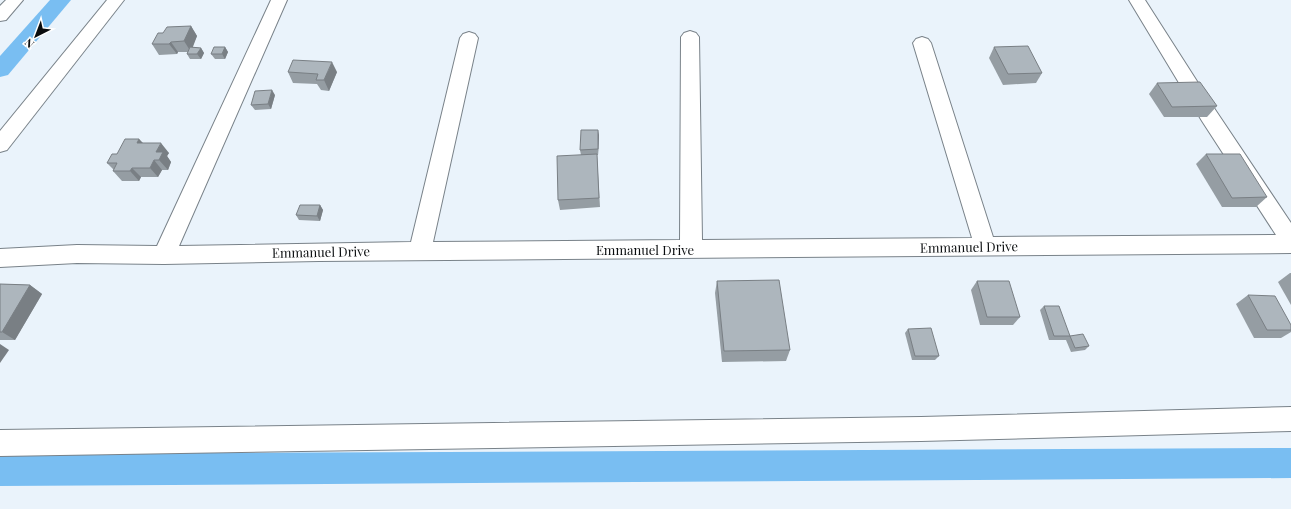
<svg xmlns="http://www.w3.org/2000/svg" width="1291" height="509" font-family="'Playfair Display',serif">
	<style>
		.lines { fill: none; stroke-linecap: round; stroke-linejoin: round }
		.canal { fill: #79bef2; fill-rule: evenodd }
		.minor-casing { stroke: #798289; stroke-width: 2 }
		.minor { fill: #fff; fill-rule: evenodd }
		.wall { fill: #959da3 }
		.shaded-wall { fill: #797f84 }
		.building { fill: #adb6bd; stroke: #797f84 }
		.labels { text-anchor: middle; stroke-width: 4; stroke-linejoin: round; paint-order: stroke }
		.street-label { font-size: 13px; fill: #090c0e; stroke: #fff }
	</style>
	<rect width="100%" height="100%" fill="#eaf3fb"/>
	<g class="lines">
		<g class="canal">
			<path d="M 50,0 L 71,0 L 8,75 L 0,77 L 0,56 Z"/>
			<path d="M 1291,448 L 1291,478 L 0,486 L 0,454 Z"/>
		</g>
		<defs>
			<g id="minor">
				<path d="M 6,0 L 23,0 L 6,20 L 0,21 L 0,6 Z"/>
				<path d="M 107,0 L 124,0 L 7,150 L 0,152 L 0,131 Z"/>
				<path d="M 271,0 L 287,0 L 179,246 L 411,242 L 460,38 L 463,34 L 469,32 L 475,34 L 478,38 L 433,242 L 680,240 L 681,37 L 684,33 L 690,31 L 696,33 L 699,37 L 702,240 L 972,238 L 913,43 L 916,39 L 922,37 L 928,39 L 931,43 L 993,237 L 1276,235 L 1202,121 L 1129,0 L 1145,0 L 1216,111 L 1291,223 L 1291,253 L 319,261 L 164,264 L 77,263 L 0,267 L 0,249 L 77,245 L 157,246 Z"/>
				<path d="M 1291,407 L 1291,431 L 921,441 L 0,456 L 0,430 L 921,417 Z"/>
			</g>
		</defs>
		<use href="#minor" class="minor-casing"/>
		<use href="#minor" class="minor"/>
	</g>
	<g class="wall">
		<path d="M 191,26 L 197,36 L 192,47 L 201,48 L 204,53 L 201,59 L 190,59 L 187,54 L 188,52 L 178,52 L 177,54 L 159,55 L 152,44 L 163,33 Z"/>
		<path d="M 225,47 L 228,52 L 225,59 L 215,59 L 211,54 Z"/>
		<path d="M 994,47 L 1042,73 L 1036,83 L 1003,85 L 989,58 Z"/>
		<path d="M 288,72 L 337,72 L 329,91 L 321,90 L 317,84 L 293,83 Z"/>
		<path d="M 1157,83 L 1217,106 L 1207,117 L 1164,117 L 1149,94 Z"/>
		<path d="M 275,95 L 271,109 L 255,110 L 251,105 Z"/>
		<path d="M 599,135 L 598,155 L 597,155 L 600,207 L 560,210 L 558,200 L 581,155 L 580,150 Z"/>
		<path d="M 139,139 L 143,143 L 169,153 L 167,156 L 171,162 L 168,170 L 162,170 L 158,177 L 141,177 L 139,181 L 122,181 L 113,171 L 114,170 L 107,163 L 117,154 Z"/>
		<path d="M 1206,154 L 1267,197 L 1256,207 L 1222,207 L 1196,164 Z"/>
		<path d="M 320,205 L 323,210 L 320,221 L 299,220 L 296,215 Z"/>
		<path d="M 1290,273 L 1291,273 L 1291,305 L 1278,282 Z"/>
		<path d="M 717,281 L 790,350 L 786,361 L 722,362 L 715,293 Z"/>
		<path d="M 977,281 L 1020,317 L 1013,325 L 980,325 L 971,290 Z"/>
		<path d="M 0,284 L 30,285 L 42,294 L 15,340 L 0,340 Z"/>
		<path d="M 1248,295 L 1291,325 L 1291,332 L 1281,338 L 1254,338 L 1236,304 Z"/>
		<path d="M 1044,306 L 1070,336 L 1089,346 L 1085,350 L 1071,352 L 1066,340 L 1049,340 L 1040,310 Z"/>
		<path d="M 908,329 L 939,356 L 935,360 L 912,360 L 905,333 Z"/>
	</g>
	<g class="shaded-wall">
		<path d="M 191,26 L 197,36 L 191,52 L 184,41 Z"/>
		<path d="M 171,42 L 178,52 L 177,54 L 169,44 Z"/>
		<path d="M 225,47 L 228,52 L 225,59 L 222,54 Z"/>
		<path d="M 201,48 L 204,53 L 201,59 L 197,54 Z"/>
		<path d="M 332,62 L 337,72 L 329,91 L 324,80 Z"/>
		<path d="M 272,90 L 275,95 L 271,109 L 268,104 Z"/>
		<path d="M 598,130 L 599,135 L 598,155 Z"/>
		<path d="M 139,139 L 148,149 L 137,143 Z"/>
		<path d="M 161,143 L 169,153 L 167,156 L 171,162 L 168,170 L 159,160 L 156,152 Z"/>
		<path d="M 154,160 L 162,170 L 158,177 L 150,168 Z"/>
		<path d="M 132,168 L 141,177 L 139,181 L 130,171 Z"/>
		<path d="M 320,205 L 323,210 L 320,221 L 317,216 Z"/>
		<path d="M 30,285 L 42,294 L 15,340 L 2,332 Z"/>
		<path d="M 0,344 L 9,350 L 0,363 Z"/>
	</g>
	<g class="building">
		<path d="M 191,26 L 184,41 L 171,42 L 169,44 L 152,44 L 158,33 L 163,33 L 167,27 Z"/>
		<path d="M 1028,46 L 1042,73 L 1008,74 L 994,47 Z"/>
		<path d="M 190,47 L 201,48 L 197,54 L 187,54 Z"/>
		<path d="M 214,47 L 225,47 L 222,54 L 211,54 Z"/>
		<path d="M 293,60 L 332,62 L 324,80 L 316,80 L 318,74 L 288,72 Z"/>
		<path d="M 1200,82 L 1217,106 L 1172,107 L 1157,83 Z"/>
		<path d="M 272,90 L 268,104 L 251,105 L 255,91 Z"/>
		<path d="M 581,130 L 598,130 L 598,149 L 580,150 Z"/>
		<path d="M 125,139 L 139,139 L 137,143 L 161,143 L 156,152 L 163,152 L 159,160 L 154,160 L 150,168 L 132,168 L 130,171 L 113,171 L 117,163 L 107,163 L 112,154 L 117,154 Z"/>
		<path d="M 597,154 L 599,198 L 558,200 L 557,156 Z"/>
		<path d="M 1206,154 L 1240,154 L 1267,197 L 1232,198 Z"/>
		<path d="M 300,205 L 320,205 L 317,216 L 296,215 Z"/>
		<path d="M 779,280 L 790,350 L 724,351 L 717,281 Z"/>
		<path d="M 977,281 L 1009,281 L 1020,317 L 987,317 Z"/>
		<path d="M 0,284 L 30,285 L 2,332 L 0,332 Z"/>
		<path d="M 1248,295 L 1275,296 L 1291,325 L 1291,330 L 1267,330 Z"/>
		<path d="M 1044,306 L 1059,306 L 1070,336 L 1083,334 L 1089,346 L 1075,348 L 1070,336 L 1054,336 Z"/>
		<path d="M 931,328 L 939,356 L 915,356 L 908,329 Z"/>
	</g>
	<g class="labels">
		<g class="street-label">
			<text transform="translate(969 247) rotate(-1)" y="5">Emmanuel Drive</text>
			<text x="645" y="255">Emmanuel Drive</text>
			<text transform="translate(321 252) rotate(-1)" y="5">Emmanuel Drive</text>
		</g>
	</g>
	<g transform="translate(36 36) rotate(222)" stroke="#ffffff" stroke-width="3" paint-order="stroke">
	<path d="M0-3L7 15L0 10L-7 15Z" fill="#090c0e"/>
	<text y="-6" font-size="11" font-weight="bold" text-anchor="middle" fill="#090c0e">N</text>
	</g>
</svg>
